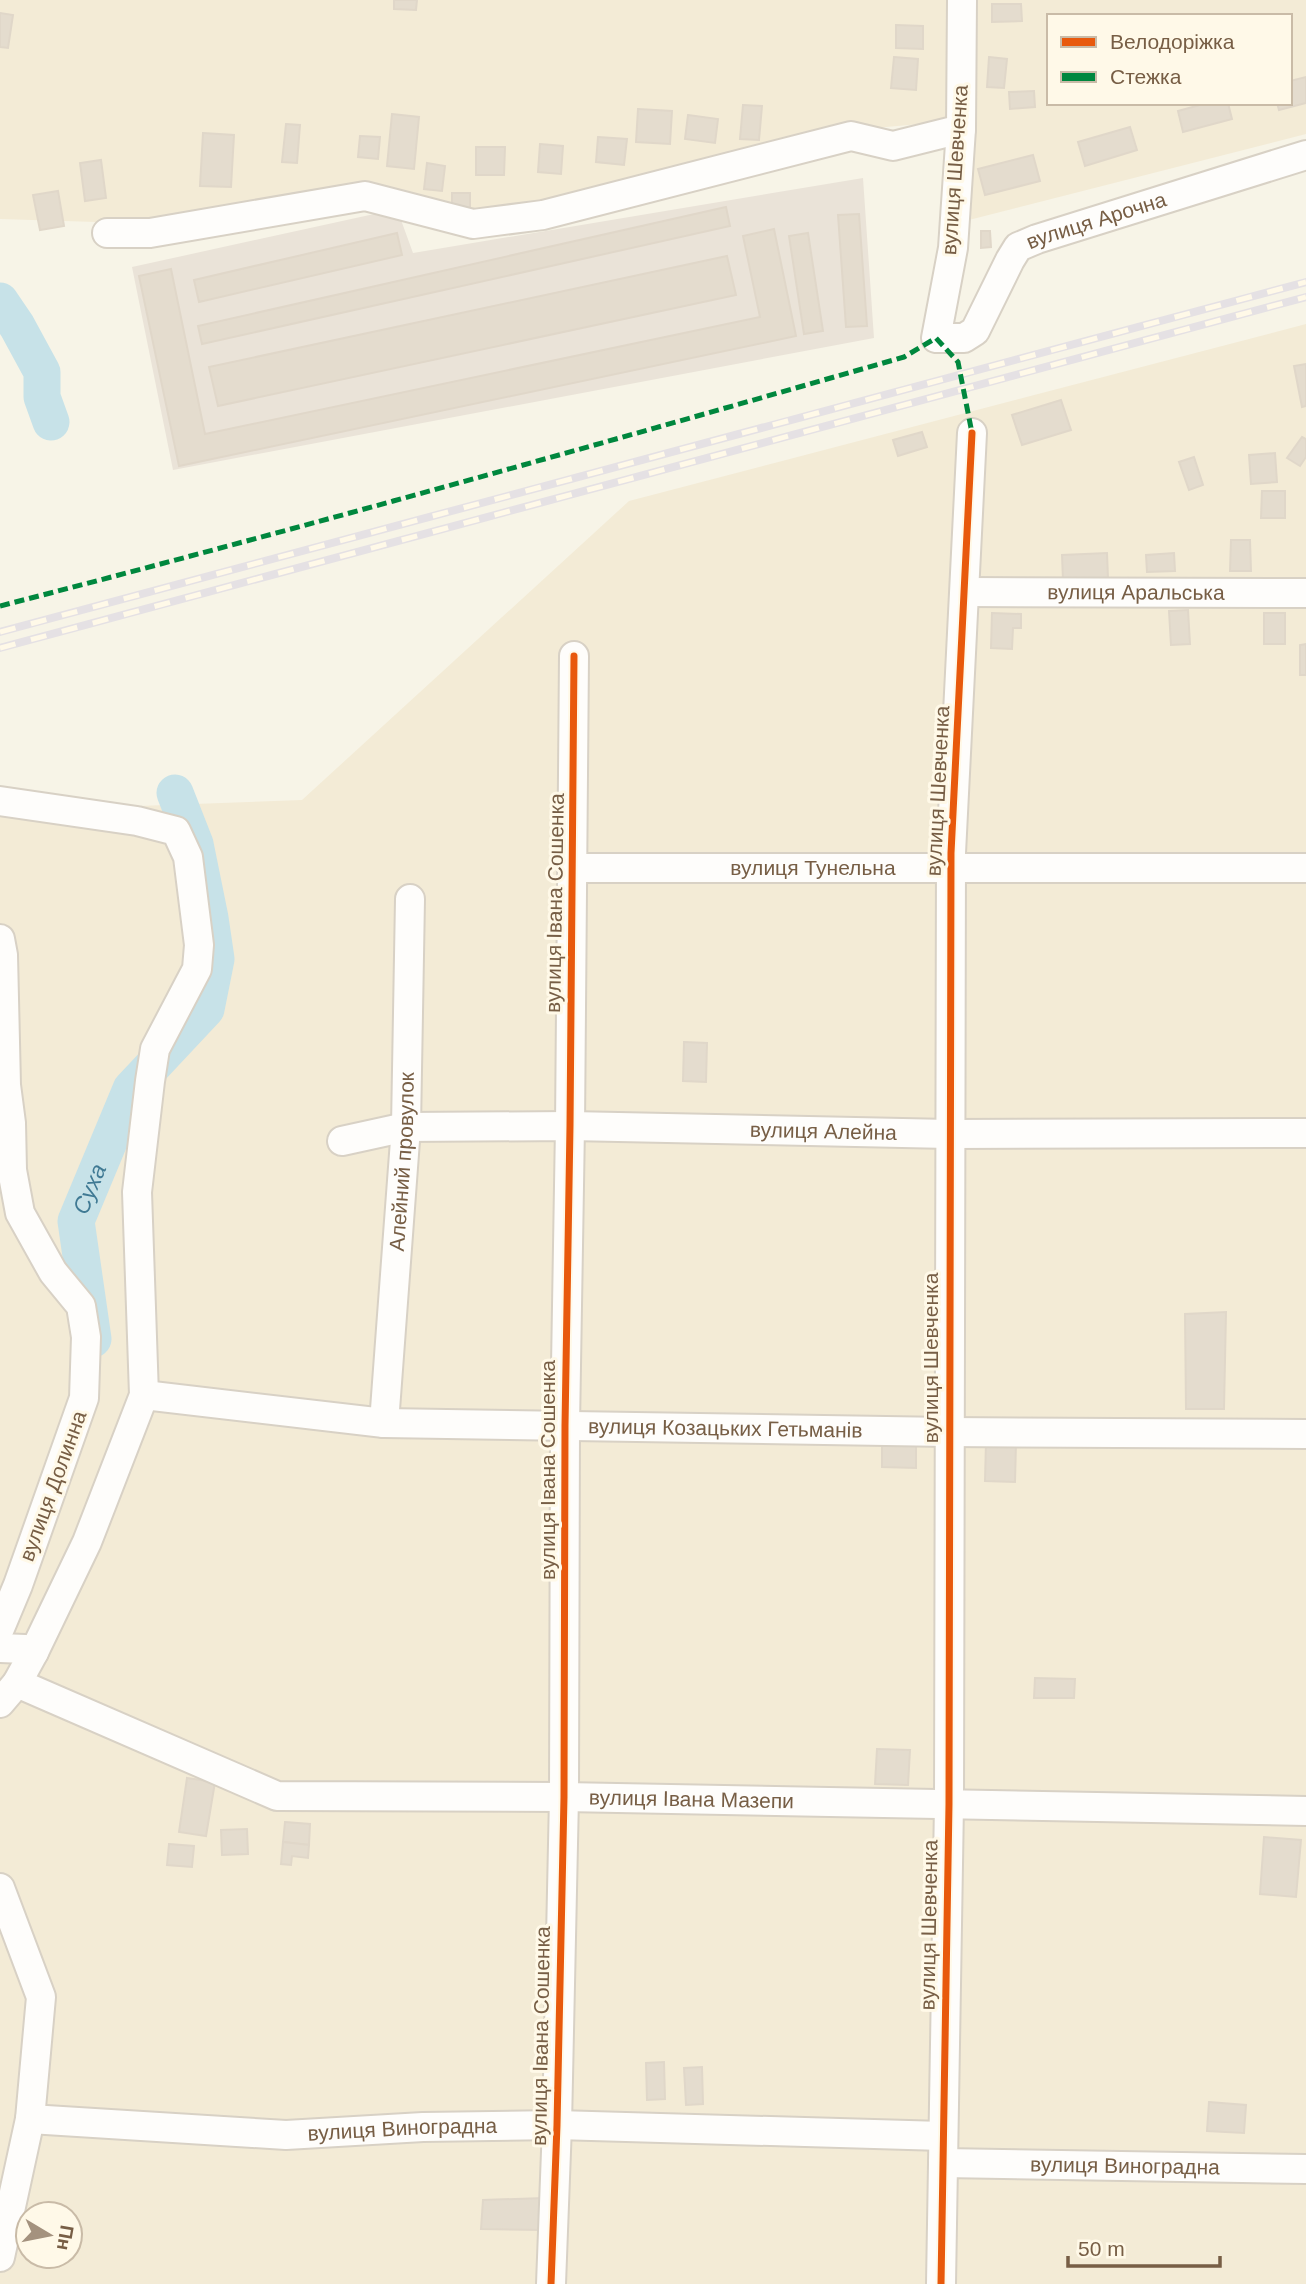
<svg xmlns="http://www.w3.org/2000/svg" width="1306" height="2284" font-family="Arial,sans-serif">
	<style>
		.residential { fill: #f3ebd6; fill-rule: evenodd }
		.industrial { fill: #eae3d8 }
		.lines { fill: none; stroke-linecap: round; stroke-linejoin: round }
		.river { stroke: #c7e2e8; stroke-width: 37 }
		.building { fill: #e4dcce; stroke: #e0d7c9; stroke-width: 2 }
		.minor-casing { stroke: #d8d1c5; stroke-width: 32 }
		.minor { stroke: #fefdfb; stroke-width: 28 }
		.rail-casing { stroke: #e5e1e4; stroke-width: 8 }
		.rail { stroke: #fff9e8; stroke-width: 5; stroke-dasharray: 16; stroke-linecap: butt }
		.quiet { stroke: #00873e; stroke-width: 5; stroke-dasharray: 10 5; stroke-linecap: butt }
		.cycleway-casing { stroke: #fff9e8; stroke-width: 11 }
		.cycleway { stroke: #e8590c; stroke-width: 7 }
		.labels { text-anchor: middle; stroke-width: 6; stroke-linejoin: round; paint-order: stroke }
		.street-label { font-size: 21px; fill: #775e45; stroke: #fff9e8 }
		.water-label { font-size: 23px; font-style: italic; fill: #407a94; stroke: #fff9e8 }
	</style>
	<rect width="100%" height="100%" fill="#f7f4e7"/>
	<g class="residential">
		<path d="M 0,0 L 957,0 L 954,121 L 818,133 L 542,204 L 474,217 L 363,184 L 160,224 L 0,219 Z"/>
		<path d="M 969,0 L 1306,0 L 1306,134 L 965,221 ZM 1049,16 L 1290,16 L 1290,103 L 1049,103 Z"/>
		<path d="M 1306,324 L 1306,2284 L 0,2284 L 0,811 L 302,800 L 629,501 ZM 28,2214 L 70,2214 L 70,2256 L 28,2256 Z"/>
	</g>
	<path class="industrial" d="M 863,178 L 874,338 L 173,470 L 132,267 L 397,209 L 413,253 Z"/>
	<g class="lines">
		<g class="river">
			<path d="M 0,301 L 17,326 L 42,372 L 42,397 L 51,422"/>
			<path id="s1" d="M 93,1339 L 76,1221 L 131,1089 L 206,1009 L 216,959 L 210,918 L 195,844 L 175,793"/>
		</g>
	</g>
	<g class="building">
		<path d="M 394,0 L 417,0 L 416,10 L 394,9 Z"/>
		<path d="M 992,4 L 1021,4 L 1022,21 L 992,22 Z"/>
		<path d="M 0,13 L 13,15 L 8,48 L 0,47 Z"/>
		<path d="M 896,25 L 923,26 L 923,49 L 896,48 Z"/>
		<path d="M 894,57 L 918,59 L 916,90 L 891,88 Z"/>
		<path d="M 989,57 L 1007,59 L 1004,88 L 987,87 Z"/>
		<path d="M 1306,77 L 1306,103 L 1279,110 L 1277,103 L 1290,103 L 1290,81 Z"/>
		<path d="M 1034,91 L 1035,107 L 1010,109 L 1009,92 Z"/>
		<path d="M 1207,103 L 1228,103 L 1232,119 L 1183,132 L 1178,111 Z"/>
		<path d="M 743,105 L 762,106 L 759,140 L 740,139 Z"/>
		<path d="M 638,109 L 672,111 L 670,144 L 636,142 Z"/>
		<path d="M 392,114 L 419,117 L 414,169 L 387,166 Z"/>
		<path d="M 688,115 L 718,119 L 715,143 L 685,139 Z"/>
		<path d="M 286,124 L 300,125 L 297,163 L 282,162 Z"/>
		<path d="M 1130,127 L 1137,150 L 1085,166 L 1078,142 Z"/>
		<path d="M 203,133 L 234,135 L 231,187 L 200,186 Z"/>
		<path d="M 360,136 L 380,137 L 378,159 L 358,157 Z"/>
		<path d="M 598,137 L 627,139 L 624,165 L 596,162 Z"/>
		<path d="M 540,144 L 563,146 L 561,174 L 538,172 Z"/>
		<path d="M 476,147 L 505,147 L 504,175 L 476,175 Z"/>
		<path d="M 1033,155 L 1040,181 L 985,195 L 978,169 Z"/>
		<path d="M 101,160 L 106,198 L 85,201 L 80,163 Z"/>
		<path d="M 427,163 L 445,166 L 442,191 L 424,189 Z"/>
		<path d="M 58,191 L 64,226 L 40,230 L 33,195 Z"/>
		<path d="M 452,193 L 470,193 L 470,212 L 452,213 Z"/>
		<path d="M 726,207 L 730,226 L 202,344 L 198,326 Z"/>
		<path d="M 859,214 L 867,326 L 846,327 L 838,215 Z"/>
		<path d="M 774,229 L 796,336 L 179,466 L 139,276 L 171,269 L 205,434 L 760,317 L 743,236 Z"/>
		<path d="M 981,231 L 990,231 L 991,247 L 981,248 Z"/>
		<path d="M 397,233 L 402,255 L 199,302 L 194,280 Z"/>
		<path d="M 808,233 L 823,331 L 804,334 L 789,236 Z"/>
		<path d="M 727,256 L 736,295 L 218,406 L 209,367 Z"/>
		<path d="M 1306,364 L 1306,406 L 1302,407 L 1294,366 Z"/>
		<path d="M 1061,400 L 1071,430 L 1022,445 L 1012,415 Z"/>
		<path d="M 922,432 L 927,447 L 898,456 L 893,440 Z"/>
		<path d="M 1302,437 L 1306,439 L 1306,457 L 1300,466 L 1287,458 Z"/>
		<path d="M 1275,453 L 1277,482 L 1251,484 L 1249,455 Z"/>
		<path d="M 1194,457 L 1203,485 L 1189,490 L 1179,462 Z"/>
		<path d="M 1262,491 L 1285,491 L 1285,518 L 1261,518 Z"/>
		<path d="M 1231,540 L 1250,540 L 1251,571 L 1230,571 Z"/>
		<path d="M 1107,553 L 1108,578 L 1063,580 L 1062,555 Z"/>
		<path d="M 1174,553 L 1175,571 L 1147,572 L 1146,555 Z"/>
		<path d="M 1188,610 L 1190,644 L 1171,645 L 1169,611 Z"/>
		<path d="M 992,613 L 1021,614 L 1021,628 L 1013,628 L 1012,649 L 991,648 Z"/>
		<rect x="1264" y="613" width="21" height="31"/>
		<path d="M 1306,644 L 1306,675 L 1300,675 L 1300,645 Z"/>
		<path d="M 684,1042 L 707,1043 L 706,1082 L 683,1081 Z"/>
		<path d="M 1226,1312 L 1224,1409 L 1186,1409 L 1185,1314 Z"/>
		<path d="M 986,1442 L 1016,1443 L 1015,1482 L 985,1481 Z"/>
		<path d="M 882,1444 L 916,1445 L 916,1468 L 882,1467 Z"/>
		<path d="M 1035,1678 L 1075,1679 L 1074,1698 L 1034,1698 Z"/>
		<path d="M 877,1749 L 910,1750 L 908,1785 L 875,1784 Z"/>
		<path d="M 187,1778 L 215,1782 L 206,1836 L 179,1832 Z"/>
		<path d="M 285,1822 L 310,1824 L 309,1845 L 283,1842 Z"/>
		<path d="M 247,1829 L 248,1854 L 222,1855 L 221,1830 Z"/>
		<path d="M 1264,1837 L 1301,1840 L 1296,1897 L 1260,1894 Z"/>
		<path d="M 283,1842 L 309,1845 L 308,1858 L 292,1856 L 291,1865 L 281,1864 Z"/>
		<path d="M 169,1844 L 194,1846 L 192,1867 L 167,1865 Z"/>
		<path d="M 664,2062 L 665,2099 L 647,2100 L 646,2063 Z"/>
		<path d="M 702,2067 L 703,2104 L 686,2105 L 684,2068 Z"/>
		<path d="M 1209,2102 L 1246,2105 L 1244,2133 L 1207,2131 Z"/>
		<path d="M 544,2198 L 544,2230 L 481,2229 L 483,2200 Z"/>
	</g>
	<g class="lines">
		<defs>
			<g id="minor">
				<path id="s2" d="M 962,0 L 961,129 L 953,248 L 936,338 L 964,338 L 975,331 L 1010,260 L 1018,247 L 1037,239 L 1306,155"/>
				<path d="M 107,233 L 150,233 L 365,196 L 473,224 L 543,215 L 851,136 L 893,146 L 961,129"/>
				<path id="s3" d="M 966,592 L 1306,593"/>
				<path d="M 0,801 L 137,821 L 176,831 L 188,857 L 199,945 L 197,969 L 155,1049 L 150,1081 L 137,1192 L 144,1395 L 87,1542 L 34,1652 L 17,1683 L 0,1703"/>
				<path id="s4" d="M 573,868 L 1306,868"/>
				<path d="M 0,939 L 3,955 L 6,1085 L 11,1123 L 12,1170 L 20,1213 L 53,1272 L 81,1306 L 86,1337 L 84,1398 L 18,1585 L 0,1628"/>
				<path id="s5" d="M 342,1141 L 406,1127 L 570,1126 L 949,1134 L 1306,1133"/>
				<path id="s6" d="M 144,1395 L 384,1423 L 948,1432 L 1306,1434"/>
				<path id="s7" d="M 384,1423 L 406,1127 L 410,899"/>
				<path d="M 0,1648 L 25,1649 L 34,1652"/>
				<path id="s8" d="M 17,1683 L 277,1796 L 564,1797 L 1306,1811"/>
				<path d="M 0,1888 L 41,1997 L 30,2119 L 0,2257"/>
				<path id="s9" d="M 30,2119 L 286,2135 L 423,2127 L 557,2125 L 943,2136"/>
				<path id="s10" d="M 943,2163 L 1306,2169"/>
				<path d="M 551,2284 L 557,2125 L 564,1797 L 565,1426 L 570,1126 L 574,656"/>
				<path d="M 941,2284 L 949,1804 L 951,853 L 972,433"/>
			</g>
		</defs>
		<use href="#minor" class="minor-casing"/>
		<use href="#minor" class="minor"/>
		<defs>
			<g id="rail">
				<path d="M 0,632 L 1306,282"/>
				<path d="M 0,648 L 1306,297"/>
			</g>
		</defs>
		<use href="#rail" class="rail-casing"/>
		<use href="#rail" class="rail"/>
		<path class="quiet" d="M 0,606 C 303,528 604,443 904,357 L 936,338 L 958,362 L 972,433"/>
		<defs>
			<g id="cycleway">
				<path d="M 551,2284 L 557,2125 L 564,1797 L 565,1426 L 570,1126 L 574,656"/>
				<path d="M 941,2284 L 949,1804 L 951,853 L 972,433"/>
			</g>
		</defs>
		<use href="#cycleway" class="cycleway-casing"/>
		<use href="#cycleway" class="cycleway"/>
	</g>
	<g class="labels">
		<g class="street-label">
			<text transform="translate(955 170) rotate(-86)" y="7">вулиця Шевченка</text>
			<text dy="7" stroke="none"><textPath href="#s2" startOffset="558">вулиця Арочна</textPath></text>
			<text dy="7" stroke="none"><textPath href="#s3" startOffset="170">вулиця Аральська</textPath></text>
			<text transform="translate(938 791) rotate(-87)" y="7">вулиця Шевченка</text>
			<text dy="7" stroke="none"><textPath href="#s4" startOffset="240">вулиця Тунельна</textPath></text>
			<text transform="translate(555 903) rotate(-89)" y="7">вулиця Івана Сошенка</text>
			<text dy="7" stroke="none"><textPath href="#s5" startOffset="483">вулиця Алейна</textPath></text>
			<text dy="7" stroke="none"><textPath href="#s7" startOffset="262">Алейний провулок</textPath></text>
			<text transform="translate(931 1358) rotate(-90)" y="7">вулиця Шевченка</text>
			<text dy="7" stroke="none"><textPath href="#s6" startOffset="583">вулиця Козацьких Гетьманів</textPath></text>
			<text transform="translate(548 1470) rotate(-90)" y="7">вулиця Івана Сошенка</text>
			<text transform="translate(53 1486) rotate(-70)" y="7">вулиця Долинна</text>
			<text dy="7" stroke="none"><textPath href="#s8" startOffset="698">вулиця Івана Мазепи</textPath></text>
			<text transform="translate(929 1925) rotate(-89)" y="7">вулиця Шевченка</text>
			<text transform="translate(541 2036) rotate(-89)" y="7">вулиця Івана Сошенка</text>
			<text dy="7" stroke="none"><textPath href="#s9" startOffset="373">вулиця Виноградна</textPath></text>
			<text dy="7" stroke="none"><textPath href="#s10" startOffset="182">вулиця Виноградна</textPath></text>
		</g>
		<g class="water-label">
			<text dy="8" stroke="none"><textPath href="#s1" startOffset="154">Суха</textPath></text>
		</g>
	</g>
	<rect x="1047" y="14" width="245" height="91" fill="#fff9e8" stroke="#c9bba7" stroke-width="2"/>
	<rect x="1061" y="37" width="35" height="10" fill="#e8590c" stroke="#c9bba7" stroke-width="2"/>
	<text x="1110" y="49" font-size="21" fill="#775e45">Велодоріжка</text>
	<rect x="1061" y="72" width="35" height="10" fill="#00873e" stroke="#c9bba7" stroke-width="2"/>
	<text x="1110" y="84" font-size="21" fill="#775e45">Стежка</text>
	<g transform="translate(49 2235) rotate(100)"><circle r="33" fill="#fff9e8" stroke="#c9bba7" stroke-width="2"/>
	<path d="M0-5L12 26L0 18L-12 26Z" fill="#a4927e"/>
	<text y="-10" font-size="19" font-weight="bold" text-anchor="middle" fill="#775e45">Пн</text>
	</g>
	<path d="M1068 2256v10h152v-10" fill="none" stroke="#775e45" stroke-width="3.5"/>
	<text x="1078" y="2256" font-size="21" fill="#775e45" stroke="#fff9e8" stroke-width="5" paint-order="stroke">50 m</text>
</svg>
